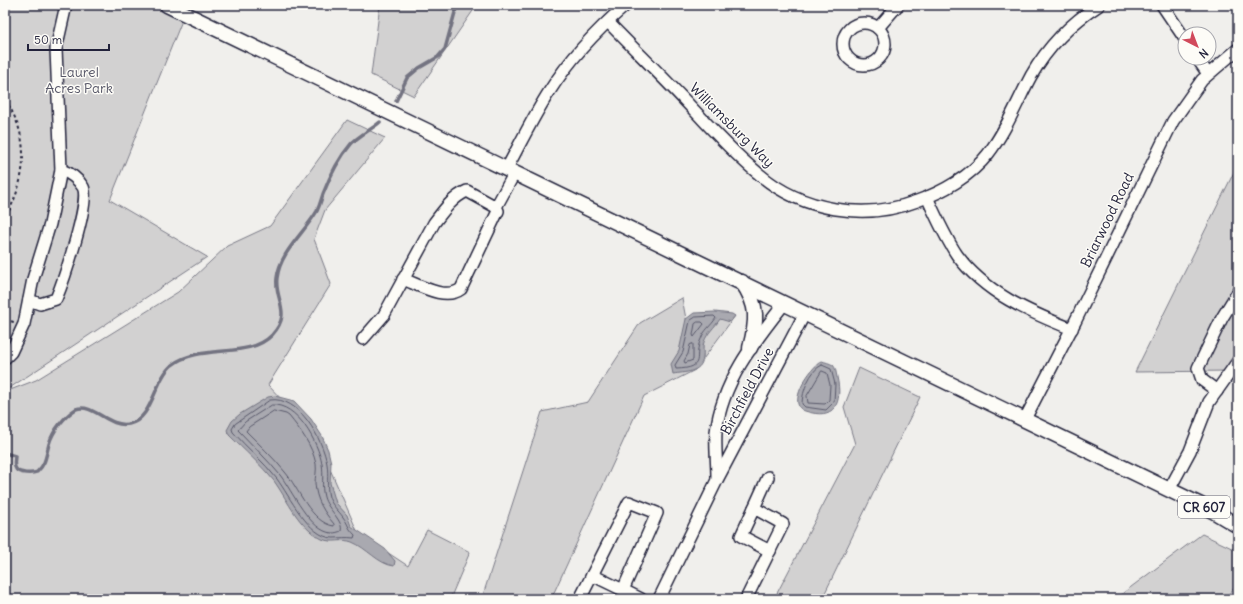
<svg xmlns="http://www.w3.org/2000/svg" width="1243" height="604" font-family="Delius,sans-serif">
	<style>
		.green { fill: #d2d1d1; stroke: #7a7a86 }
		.water { fill: #a9a9b0; stroke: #737381 }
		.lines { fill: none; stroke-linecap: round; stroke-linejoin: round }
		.shore { stroke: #58586a; stroke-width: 1 }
		.stream { stroke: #737381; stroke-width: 3.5 }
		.minor-casing { stroke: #22223b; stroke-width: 14 }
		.major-casing { stroke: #22223b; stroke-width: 17 }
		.path { stroke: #22223b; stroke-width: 2; stroke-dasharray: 3 3; stroke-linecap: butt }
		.minor { stroke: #fdfcf7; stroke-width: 11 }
		.major { stroke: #fdfcf7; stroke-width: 14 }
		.labels { text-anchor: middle; stroke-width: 3; stroke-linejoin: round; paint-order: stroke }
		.shield { fill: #fdfcf7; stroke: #646373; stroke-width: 1 }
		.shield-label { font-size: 13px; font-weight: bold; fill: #22223b }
		.park-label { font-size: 14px; fill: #575768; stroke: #fdfcf7 }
		.street-label { font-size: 14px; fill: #22223b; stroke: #fdfcf7 }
	</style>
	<rect width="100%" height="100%" fill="#f0efec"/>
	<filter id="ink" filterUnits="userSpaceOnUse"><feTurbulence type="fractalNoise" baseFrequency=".025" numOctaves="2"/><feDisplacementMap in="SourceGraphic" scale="8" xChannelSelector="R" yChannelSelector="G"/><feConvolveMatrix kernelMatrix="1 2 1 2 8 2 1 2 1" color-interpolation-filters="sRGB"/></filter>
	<g filter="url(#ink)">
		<g class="green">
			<path d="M 5,5 L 169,5 L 185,13 L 110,200 L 207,257 L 5,391 Z"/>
			<path d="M 380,5 L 477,5 L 414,96 L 371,75 Z"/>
			<path d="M 347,120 L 385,138 L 325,210 L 314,239 L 331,284 L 268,385 L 315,435 L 358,533 L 408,566 L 427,530 L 470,552 L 450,599 L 5,599 L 5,392 L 36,380 L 178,292 L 227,246 L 270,226 Z"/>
			<path d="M 1238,164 L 1238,356 L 1229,371 L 1135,372 Z"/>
			<path d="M 682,298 L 686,319 L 735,316 L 695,370 L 644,396 L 551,599 L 480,599 L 483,595 L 542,412 L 588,402 L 640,323 Z"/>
			<path d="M 859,368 L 920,397 L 822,599 L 774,599 L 855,444 L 844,407 Z"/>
			<path d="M 1202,534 L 1238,551 L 1238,584 L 1224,599 L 1115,599 Z"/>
		</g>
		<g class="water">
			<path d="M 715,312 L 732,314 L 735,316 L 730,322 L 720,319 C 715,327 707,333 704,342 C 702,347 704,352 703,358 C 701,373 685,372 673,374 L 671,364 L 679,351 L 686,319 L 694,313 Z"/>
			<path d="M 822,361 C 825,362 830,363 833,365 C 836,368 836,373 837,377 C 843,403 835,421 805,411 C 785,405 811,366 822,361 Z"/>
			<path d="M 275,396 L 294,401 L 311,419 L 322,436 L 328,450 L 331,463 L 330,483 L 336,503 L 347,515 L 351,526 L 385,549 L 395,561 L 394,566 C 378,564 367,548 352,542 C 342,538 333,544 322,539 C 298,527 289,502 274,481 C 261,465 244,450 229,435 L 227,430 L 232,421 L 240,414 L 268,397 Z"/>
		</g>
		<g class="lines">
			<g class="shore">
				<path d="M 696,317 L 714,316 L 716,318 C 711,326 704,330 701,339 C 692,357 708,368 676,369 L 675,365 L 683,352 L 690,321 Z"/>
				<path d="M 698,322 L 702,322 L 704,324 L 694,337 L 693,335 L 695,324 Z"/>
				<path d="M 693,344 L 693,360 L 685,363 L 684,361 L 688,354 L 690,345 Z"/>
				<path d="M 822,365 L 831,369 L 835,384 L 834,402 L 826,410 L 805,407 L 802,404 C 802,392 810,370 822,365 Z"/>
				<path d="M 822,371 L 827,373 L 830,385 L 829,400 L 825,404 L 808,403 L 807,396 Z"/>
				<path d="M 270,400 C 299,395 323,440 327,464 C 329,475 326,486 329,497 C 332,506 338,510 343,517 C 349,525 347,527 355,535 L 354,538 C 347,537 340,538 333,538 C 309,538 289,495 277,479 C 264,462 247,448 233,432 L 232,429 L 235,424 Z"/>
				<path d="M 272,405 C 297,403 318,442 322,464 C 324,475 321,486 324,497 C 327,509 344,521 341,531 C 339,532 335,533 332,533 C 310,532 292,490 280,475 C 267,459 252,445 238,430 L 245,422 Z"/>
				<path d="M 274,411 L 286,414 L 289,416 C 301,431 312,445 316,464 C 317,471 315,477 315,483 C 316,500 324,512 334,524 L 334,526 C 311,523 298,487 285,472 C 273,457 259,444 246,431 L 249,427 Z"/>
			</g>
			<g class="stream">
				<path d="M 396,101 L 407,78 L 419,68 L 438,57 L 445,49 L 457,5"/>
				<path d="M 5,453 L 15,456 C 15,460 13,465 16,469 C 19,474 32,474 37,472 C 46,464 46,455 49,444 C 53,430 65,416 76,409 C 94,403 108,428 129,424 C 153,419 154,380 172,365 C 200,343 248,360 272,335 C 293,312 274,300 277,278 C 280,252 305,232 317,211 C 320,205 321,200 323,194 C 330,176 339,158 351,144 C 359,135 371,130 380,122"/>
				<path d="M 5,586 L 9,599"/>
			</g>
			<defs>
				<g id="minor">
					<path d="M 1162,5 L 1185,39"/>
					<path d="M 608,22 C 635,50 664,78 691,107 C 713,130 734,154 759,174 C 802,211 865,221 917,201 C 943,192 971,176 988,154 C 1006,131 1017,102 1031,76 C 1047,48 1071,23 1099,5"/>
					<circle cx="864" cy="44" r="21"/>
					<path d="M 878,28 L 898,5"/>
					<path d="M 1197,58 L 1208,74"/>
					<path d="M 506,170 C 520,144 533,117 549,92 C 569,60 597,30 626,5"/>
					<path d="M 927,197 C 936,217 945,237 957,255 C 985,293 1029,312 1072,329"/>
					<path d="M 403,279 C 419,285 445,301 461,289 L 498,211 L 496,207 L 514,174"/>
					<path d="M 29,300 L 40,304 L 56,299 C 63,282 91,201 83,187 C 78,179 70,173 61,170"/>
					<path d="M 363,339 L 384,315 L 434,223 C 443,211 453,197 467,191 L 496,207"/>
					<path d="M 5,358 L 11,352 L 24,324 L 33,279 L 50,224 L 61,170 L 56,49 L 66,5"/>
					<path d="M 1217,391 L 1202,380 L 1198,368 L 1222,318 L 1238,292"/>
					<path d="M 1025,419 L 1075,322 L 1173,121 L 1202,80 L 1238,49"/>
					<path d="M 717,478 C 717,463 715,447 716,432 C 722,382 754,342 784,304"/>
					<path d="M 1169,490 L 1190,451 L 1209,402 L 1238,361"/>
					<path d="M 754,508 L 741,536 L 770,551"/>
					<path d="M 592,575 L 623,590"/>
					<path d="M 580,599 L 629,502 L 657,513 L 623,590 L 641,599"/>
					<path d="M 659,599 L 717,480 L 804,315"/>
					<path d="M 746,599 L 783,524 L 754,508 L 768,477"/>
				</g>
				<g id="major">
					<path d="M 167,5 C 516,174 864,342 1213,511 L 1238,526"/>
					<path d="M 742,282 C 759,306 757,321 750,348"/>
				</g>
			</defs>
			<use href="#minor" class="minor-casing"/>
			<use href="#major" class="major-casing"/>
			<g class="path">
				<path d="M 5,100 C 31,137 27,180 5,218"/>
				<path d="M 5,320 L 14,322"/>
			</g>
			<use href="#minor" class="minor"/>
			<use href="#major" class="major"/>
		</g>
	</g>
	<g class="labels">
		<rect class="shield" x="1178" y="496" width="52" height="22" rx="3"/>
		<g class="shield-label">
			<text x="1204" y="512">CR 607</text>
		</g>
		<g class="park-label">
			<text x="79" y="77">Laurel<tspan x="79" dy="16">Acres Park</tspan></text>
		</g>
		<g class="street-label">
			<text transform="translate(732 125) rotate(45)" y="5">Williamsburg Way</text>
			<text transform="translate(1107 220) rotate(-64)" y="5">Briarwood Road</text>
			<text transform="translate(747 391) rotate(-62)" y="5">Birchfield Drive</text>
		</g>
	</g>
	<rect width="1243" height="604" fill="none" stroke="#fdfcf7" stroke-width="20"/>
	<rect x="10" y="10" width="1223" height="584" fill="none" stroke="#22223b" stroke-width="1.5" filter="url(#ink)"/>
	<g transform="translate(1197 46) rotate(138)"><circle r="19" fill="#fdfcf7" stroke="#a5a5ac"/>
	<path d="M0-3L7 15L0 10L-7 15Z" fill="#d1495b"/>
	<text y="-6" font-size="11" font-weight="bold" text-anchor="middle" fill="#22223b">N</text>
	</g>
	<path d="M28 44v6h81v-6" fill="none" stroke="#22223b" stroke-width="2"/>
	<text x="34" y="44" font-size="12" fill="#22223b" stroke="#fdfcf7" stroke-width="3" paint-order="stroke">50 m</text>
</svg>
